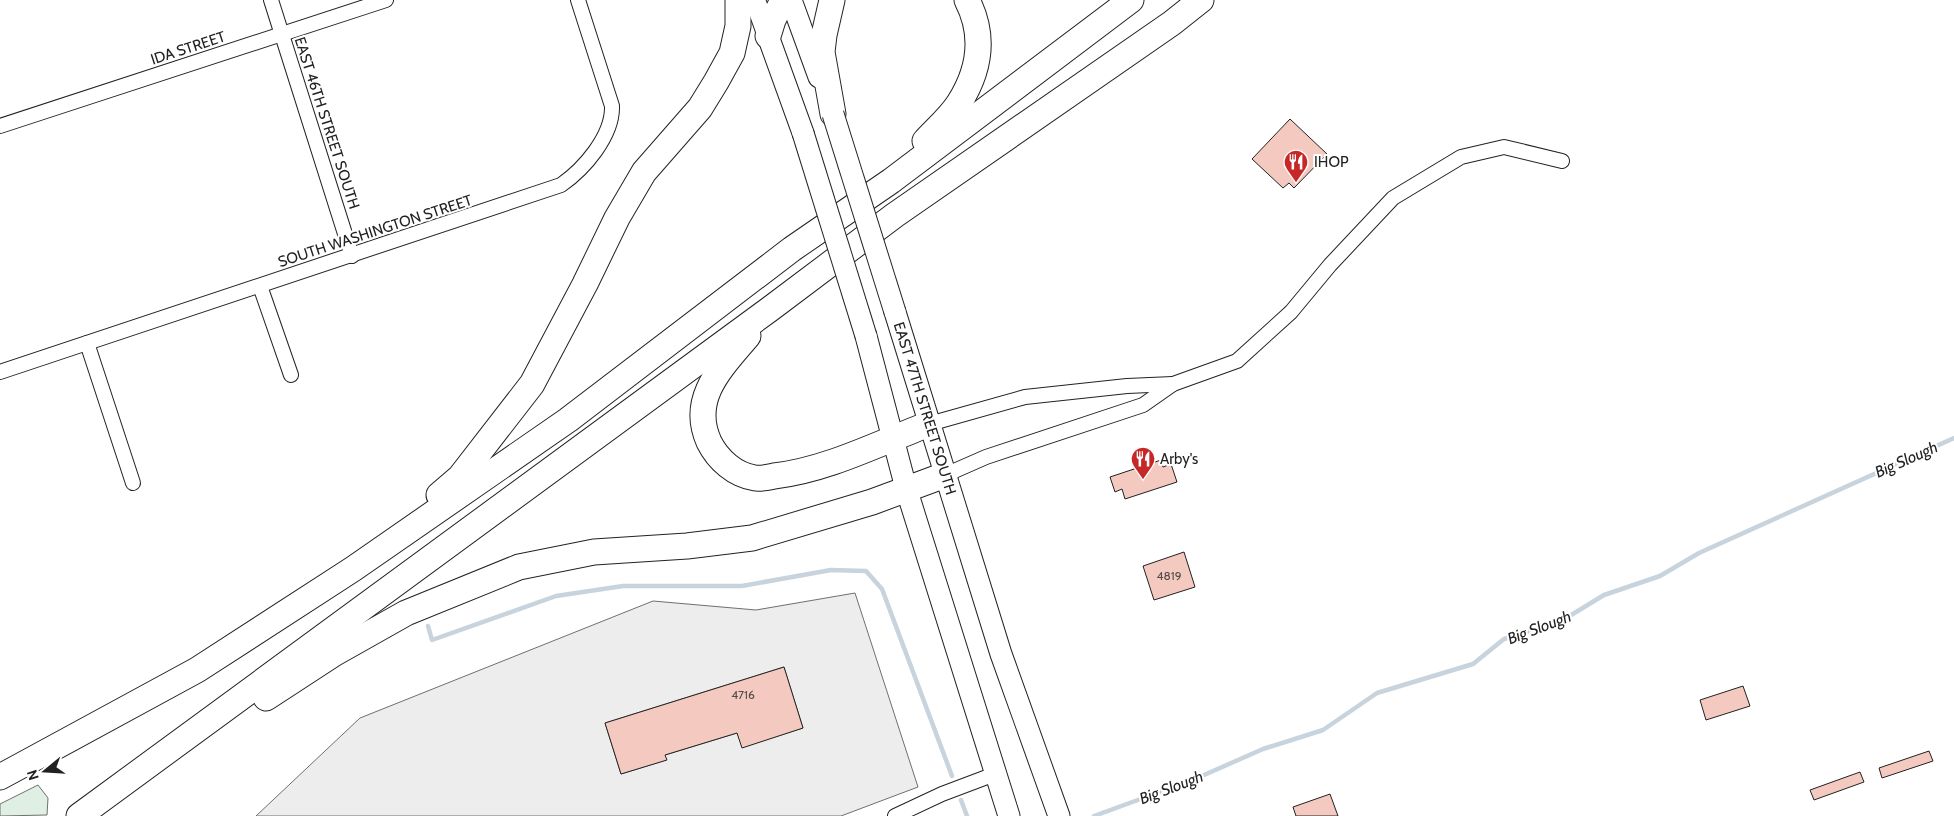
<svg xmlns="http://www.w3.org/2000/svg" width="1954" height="816" font-family="Cabin,sans-serif">
	<style>
		.green { fill: #e0efe3; stroke: #6f6f6f }
		.parking { fill: #ededed; stroke: #6f6f6f; fill-rule: evenodd }
		.lines { fill: none; stroke-linecap: round; stroke-linejoin: round }
		.stream { stroke: #c7d3dd; stroke-width: 4.5 }
		.building { fill: #f3c9c0; stroke: #222 }
		.street-casing { stroke: #222; stroke-width: 16 }
		.secondary-casing { stroke: #222; stroke-width: 22 }
		.primary-casing { stroke: #222; stroke-width: 23 }
		.highway-casing { stroke: #222; stroke-width: 27 }
		.street { stroke: #fff; stroke-width: 14 }
		.secondary { stroke: #fff; stroke-width: 20 }
		.primary { stroke: #fff; stroke-width: 21 }
		.highway { stroke: #fff; stroke-width: 25 }
		.primary-bridge-casing { stroke: #222; stroke-width: 23; stroke-linecap: butt }
		.primary-bridge { stroke: #fff; stroke-width: 21 }
		.labels { text-anchor: middle; stroke-width: 4; stroke-linejoin: round; paint-order: stroke }
		.number-label { font-size: 12px; fill: #564c4a }
		.street-label { font-size: 15px; fill: #222; stroke: #fff }
		.poi-label { font-size: 15px; fill: #222; stroke: #fff; text-anchor: start }
		.water-label { font-size: 16px; font-style: italic; fill: #222; stroke: #fff }
	</style>
	<rect width="100%" height="100%" fill="#fff"/>
	<path class="green" d="M 38,785 L 48,798 L 47,815 L 0,816 L 0,804 Z"/>
	<path class="parking" d="M 855,593 L 918,787 L 841,816 L 256,816 L 360,718 L 653,601 L 756,610 ZM 784,667 L 803,728 L 743,747 L 737,733 L 665,755 L 666,760 L 621,774 L 605,723 Z"/>
	<g class="lines">
		<g class="stream">
			<path d="M 428,626 L 432,640 L 556,596 L 623,586 L 742,586 L 831,570 L 866,571 L 882,589 L 952,776"/>
			<path d="M 961,800 L 967,816"/>
			<path d="M 1094,816 L 1195,779 L 1263,749 L 1323,730 L 1377,693 L 1473,664 L 1504,639 L 1563,620 L 1604,595 L 1660,576 L 1699,553 L 1954,438"/>
		</g>
	</g>
	<g class="building">
		<path d="M 1290,119 L 1327,154 L 1294,188 L 1289,183 L 1283,188 L 1252,159 Z"/>
		<path d="M 1161,460 L 1163,467 L 1171,464 L 1177,482 L 1125,499 L 1122,489 L 1115,492 L 1110,477 Z"/>
		<path d="M 1184,552 L 1195,587 L 1154,600 L 1143,566 Z"/>
		<path d="M 784,667 L 803,728 L 742,748 L 737,733 L 665,755 L 667,760 L 621,774 L 605,723 Z"/>
		<path d="M 1743,686 L 1750,706 L 1706,720 L 1700,700 Z"/>
		<path d="M 1929,751 L 1933,761 L 1882,778 L 1879,768 Z"/>
		<path d="M 1860,772 L 1864,782 L 1814,800 L 1810,790 Z"/>
		<path d="M 1330,794 L 1338,816 L 1296,816 L 1293,807 Z"/>
	</g>
	<g class="lines">
		<defs>
			<g id="street">
				<path d="M 271,0 L 352,256"/>
				<path d="M 0,126 L 386,0"/>
				<path d="M 260,286 L 291,375"/>
				<path d="M 87,343 L 133,483"/>
				<path d="M 0,372 L 561,185 C 584,169 613,136 612,106 L 578,0"/>
				<path d="M 929,424 L 1025,397 L 1127,386 L 1173,384"/>
				<path d="M 945,475 L 986,457 L 1143,405 L 1173,384 L 1237,361 L 1291,312 L 1330,265 L 1393,198 L 1461,157 L 1504,147 L 1562,161"/>
				<path d="M 895,816 L 942,794 L 995,774"/>
			</g>
			<path id="secondary" d="M 755,0 L 768,36"/>
			<g id="primary">
				<path d="M 791,0 L 819,77"/>
				<path d="M 768,36 L 803,133"/>
				<path id="s1" d="M 895,312 L 1001,654 L 1059,816"/>
				<path d="M 866,336 L 906,488 L 1009,816"/>
			</g>
			<g id="highway">
				<path d="M 832,0 L 824,35 L 822,52 L 833,114"/>
				<path d="M 768,36 L 773,20 L 783,0"/>
				<path d="M 925,141 C 936,129 950,117 959,103 C 980,70 985,35 967,0"/>
				<path d="M 748,336 C 722,367 689,398 709,442 C 718,460 735,475 755,478 C 761,479 769,477 774,476 C 827,470 879,443 929,424"/>
				<path d="M 439,495 L 460,477 L 532,384 L 585,284 L 617,218 L 644,172 L 700,108 L 716,82 L 732,53 L 738,26 L 738,0"/>
				<path d="M 266,698 L 335,653 L 406,613 L 519,567 L 594,552 L 687,546 L 752,538 L 872,502 L 945,475"/>
				<path d="M 0,777 L 197,670 L 353,569 L 568,420 L 792,249 L 891,181 L 1131,0"/>
				<path d="M 79,816 L 770,309 L 895,215 L 1172,23 L 1201,0"/>
			</g>
		</defs>
		<use href="#street" class="street-casing"/>
		<use href="#secondary" class="secondary-casing"/>
		<use href="#primary" class="primary-casing"/>
		<use href="#highway" class="highway-casing"/>
		<use href="#street" class="street"/>
		<use href="#secondary" class="secondary"/>
		<use href="#primary" class="primary"/>
		<use href="#highway" class="highway"/>
		<defs>
			<g id="primary-bridge">
				<path d="M 833,114 L 895,312"/>
				<path d="M 803,133 L 866,336"/>
			</g>
		</defs>
		<use href="#primary-bridge" class="primary-bridge-casing"/>
		<use href="#primary-bridge" class="primary-bridge"/>
	</g>
	<defs>
		<symbol id="restaurant-pin" viewBox="-11 -11 22 30"><path d="M0 17L-7.5 6A9.5 9.5 0 1 1 7.5 6Z" fill="#c62828" stroke="#fff"/><path d="M-5-6h1v4h1v-4h1v4h1v-4h1v5L-1.5 .5V6h-2V.5L-5-1ZM5-6V6H3V1.5H1.5Q1.5-4 5-6Z" fill="#fff"/></symbol>
	</defs>
	<g fill-rule="evenodd">
		<use href="#restaurant-pin" x="1282" y="148" width="28" height="38"/>
		<use href="#restaurant-pin" x="1129" y="445" width="28" height="38"/>
	</g>
	<g class="labels">
		<g class="number-label">
			<text x="1169" y="580">4819</text>
			<text x="743" y="699">4716</text>
		</g>
		<g class="street-label">
			<text transform="translate(188 48) rotate(-18)" y="5">IDA STREET</text>
			<text transform="translate(327 123) rotate(72)" y="5">EAST 46TH STREET SOUTH</text>
			<text transform="translate(375 231) rotate(-18)" y="5">SOUTH WASHINGTON STREET</text>
			<text dy="5" stroke="none"><textPath href="#s1" startOffset="101">EAST 47TH STREET SOUTH</textPath></text>
		</g>
		<g class="poi-label">
			<text x="1314" y="167">IHOP</text>
			<text x="1160" y="464">Arby's</text>
		</g>
		<g class="water-label">
			<text transform="translate(1906 459) rotate(-24)" y="6">Big Slough</text>
			<text transform="translate(1539 627) rotate(-21)" y="6">Big Slough</text>
			<text transform="translate(1171 787) rotate(-21)" y="6">Big Slough</text>
		</g>
	</g>
	<g transform="translate(45 771) rotate(252)" stroke="#ffffff" stroke-width="4" paint-order="stroke">
	<path d="M0-4L9 19L0 12L-9 19Z" fill="#222222"/>
	<text y="-8" font-size="14" font-weight="bold" text-anchor="middle" fill="#222222">N</text>
	</g>
</svg>
